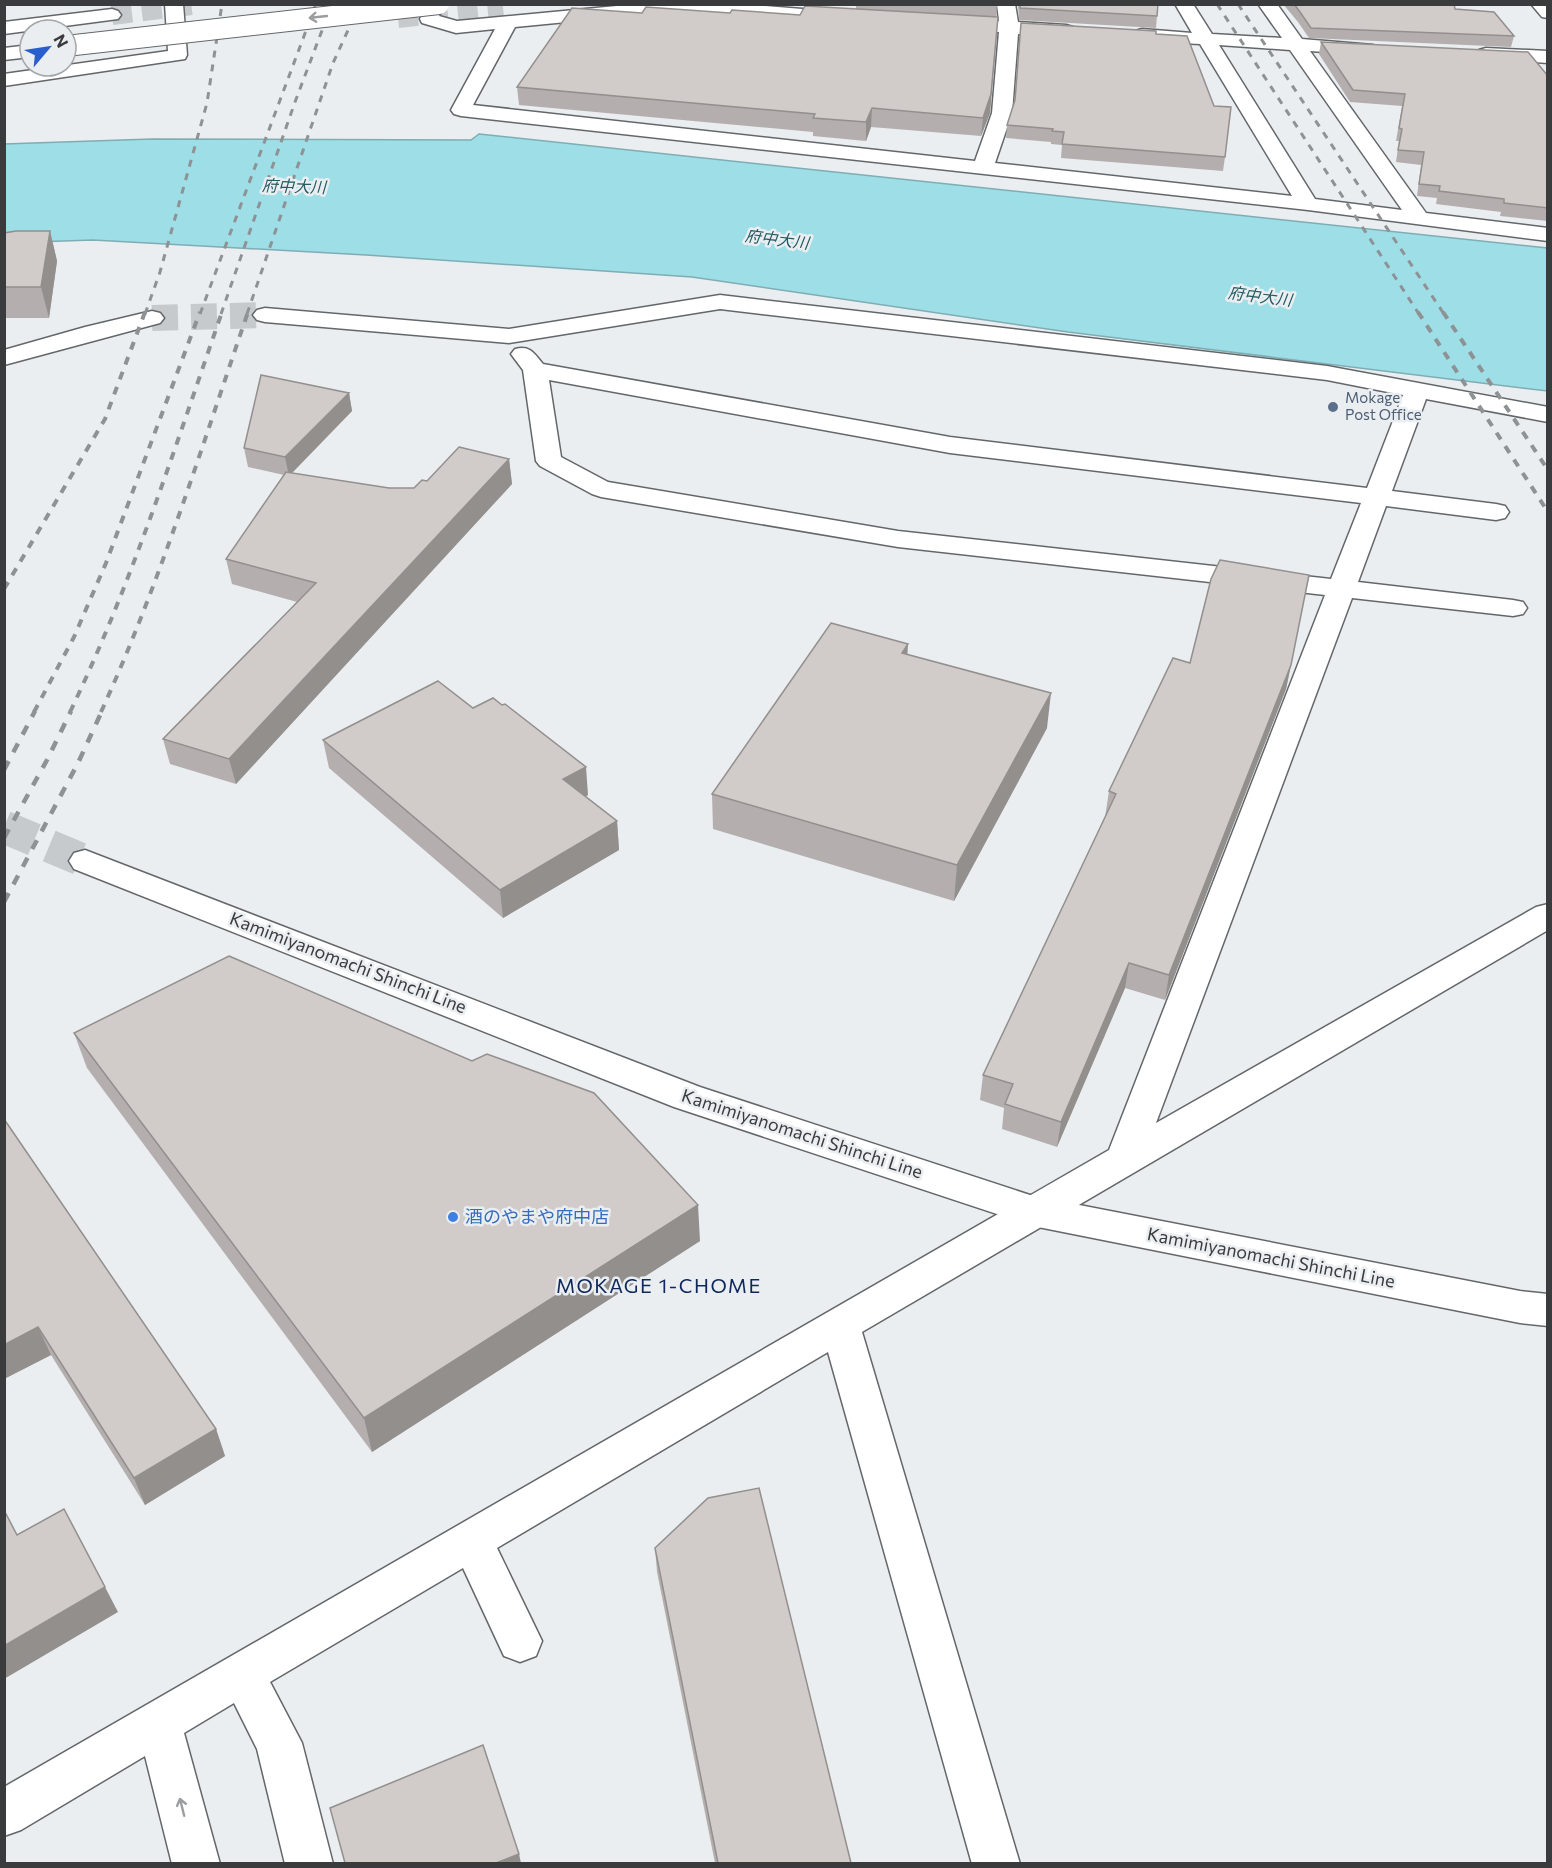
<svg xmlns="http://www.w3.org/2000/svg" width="1552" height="1868" font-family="Commissioner,'Noto Sans JP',sans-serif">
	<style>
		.water { fill: #9ddee7; stroke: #7fadb4; stroke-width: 1.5 }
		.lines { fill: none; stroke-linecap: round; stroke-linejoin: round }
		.minor-tunnel-far1 { stroke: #c7cacd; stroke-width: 20; stroke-dasharray: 20 10; stroke-linecap: butt }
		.minor-tunnel { stroke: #c7cacd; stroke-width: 26; stroke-dasharray: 26 13; stroke-linecap: butt }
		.major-tunnel { stroke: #c7cacd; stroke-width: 33; stroke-dasharray: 33 16; stroke-linecap: butt }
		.minor-casing { stroke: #64676a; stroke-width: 3 }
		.major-casing { stroke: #64676a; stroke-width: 3 }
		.highway-casing { stroke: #64676a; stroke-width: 3 }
		.minor { fill: #fff; fill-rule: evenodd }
		.major { fill: #fff; fill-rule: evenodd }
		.highway { fill: #fff; fill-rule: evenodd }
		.rail-far2 { stroke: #8f9294; stroke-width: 3; stroke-dasharray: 7 7; stroke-linecap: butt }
		.rail-far1 { stroke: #8f9294; stroke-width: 4; stroke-dasharray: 8 8; stroke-linecap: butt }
		.rail { stroke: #8f9294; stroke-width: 4.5; stroke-dasharray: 10 10; stroke-linecap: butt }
		.highway-bridge-casing { stroke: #64676a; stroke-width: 22; stroke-linecap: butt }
		.highway-bridge { stroke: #fff; stroke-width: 20 }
		.wall { fill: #b4afae }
		.shaded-wall { fill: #928f8d }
		.building { fill: #d1ccca; stroke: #928f8d; stroke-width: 1.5 }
		.oneway { stroke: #9c9d9e }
		.service-dot { fill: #5c6f8a; stroke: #eaeef1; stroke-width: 2 }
		.shop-dot { fill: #3f7fe0; stroke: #eaeef1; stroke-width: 2 }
		.labels { text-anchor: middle; stroke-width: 5; stroke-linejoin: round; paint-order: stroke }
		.far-service-label { font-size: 15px; fill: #4e5e75; stroke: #eaeef1; text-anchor: start }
		.far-water-label { font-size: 16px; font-style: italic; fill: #255b62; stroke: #eaeef1 }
		.street-label { font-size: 18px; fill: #3a3b3d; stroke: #eaeef1 }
		.shop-label { font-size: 18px; fill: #366cbe; stroke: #eaeef1; text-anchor: start }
		.neighbourhood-label { font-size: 20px; letter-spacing: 1.5px; fill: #0e275c; stroke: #eaeef1 }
	</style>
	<rect width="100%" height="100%" fill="#eaeef1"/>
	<path class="water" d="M 479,134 L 1547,248 L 1547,391 L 1068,332 L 692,277 L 366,255 L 93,240 L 5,243 L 4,144 L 152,139 L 471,140 Z"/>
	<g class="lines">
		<g class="minor-tunnel-far1">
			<path d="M 112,15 L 201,4"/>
			<path d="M 398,18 L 503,7"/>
		</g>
		<path class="minor-tunnel" d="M 152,318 L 265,315"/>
		<path class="major-tunnel" d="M 4,827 L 85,861"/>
		<defs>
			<g id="minor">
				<path d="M 165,4 L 183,4 L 187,55 L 185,59 L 4,86 L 4,74 L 168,51 Z"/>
				<path d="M 427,4 L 445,4 L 439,16 L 457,21 L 638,4 L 740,4 L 852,13 L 854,17 L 852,21 L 845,23 L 680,11 L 515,27 L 473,105 L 975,161 L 992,113 L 999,32 L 953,30 L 946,28 L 944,24 L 946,20 L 953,18 L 999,21 L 997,4 L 1015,4 L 1018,22 L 1066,25 L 1073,27 L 1075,31 L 1073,35 L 1066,37 L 1018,34 L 1012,113 L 995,163 L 1292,196 L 1200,44 L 1142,41 L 1135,39 L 1133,35 L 1135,31 L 1142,29 L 1192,33 L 1175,4 L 1193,4 L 1212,34 L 1282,38 L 1258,4 L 1277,4 L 1302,39 L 1373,45 L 1375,49 L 1373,53 L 1366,55 L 1310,51 L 1426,213 L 1548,228 L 1548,241 L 1308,210 L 461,116 L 454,114 L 451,110 L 495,29 L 456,33 L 422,23 L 420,19 ZM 1219,45 L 1290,50 L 1402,210 L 1315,199 Z"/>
				<path d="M 112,9 L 118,11 L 121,15 L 118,19 L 4,34 L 4,22 Z"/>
				<path d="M 1486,48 L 1548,51 L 1548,63 L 1479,58 L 1477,54 L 1479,50 Z"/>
				<path d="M 720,295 L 1327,366 L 1548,407 L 1548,422 L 1426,399 L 1392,491 L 1496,504 L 1505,506 L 1509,512 L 1505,518 L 1496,520 L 1386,506 L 1358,582 L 1513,600 L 1523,602 L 1527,608 L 1523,614 L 1513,616 L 1352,598 L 1156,1123 L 1536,907 L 1548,904 L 1548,930 L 862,1332 L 1020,1864 L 972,1864 L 828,1352 L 497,1548 L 542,1641 L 536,1656 L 520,1662 L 504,1656 L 463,1568 L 270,1682 L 302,1743 L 333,1864 L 285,1864 L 257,1749 L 234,1703 L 184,1733 L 220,1864 L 172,1864 L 145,1756 L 21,1830 L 4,1836 L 4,1787 L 1109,1150 L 1325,595 L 898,547 L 601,497 L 592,494 L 540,466 L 536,461 L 523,370 L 511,354 L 515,349 C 530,345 534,353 543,364 L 950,437 L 1367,488 L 1403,395 L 1327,380 L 720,309 L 509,343 L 265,322 L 257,320 L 253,315 L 257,310 L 265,308 L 509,329 ZM 549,380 L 950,453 L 1361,503 L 1331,579 L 898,531 L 608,482 L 561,457 Z"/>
				<path d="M 152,311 L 160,313 L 164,318 L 160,323 L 4,365 L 4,350 L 85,327 Z"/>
			</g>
			<g id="major">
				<path d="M 1531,4 L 1548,4 L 1548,18 L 1542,17 Z"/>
				<path d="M 85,850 L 700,1087 L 1033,1196 L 1520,1291 L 1548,1294 L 1548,1326 L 1520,1323 L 1033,1226 L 674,1107 L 74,869 L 69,861 L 74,853 Z"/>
			</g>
			<path id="highway" d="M 30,45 L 30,57 L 4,60 L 4,48 Z"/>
		</defs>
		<use href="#minor" class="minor-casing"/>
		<use href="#major" class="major-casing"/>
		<use href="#highway" class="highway-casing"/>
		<use href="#minor" class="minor"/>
		<use href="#major" class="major"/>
		<use href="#highway" class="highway"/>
		<g class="rail-far2">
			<path d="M 1217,4 L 1419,314"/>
			<path d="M 1238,4 L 1444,314"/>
			<path d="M 145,314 L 160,272 L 207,103 L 222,4"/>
			<path d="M 200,314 L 316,4"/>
			<path d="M 221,314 L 295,102 L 332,4"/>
			<path d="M 247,314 L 333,63 L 360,4"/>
		</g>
		<g class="rail-far1">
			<path d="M 1418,312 L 1548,512"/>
			<path d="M 1443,312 L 1548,470"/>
			<path d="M 4,589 L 105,419 L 145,312"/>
			<path d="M 34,712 L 74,637 L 106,563 L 200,312"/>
			<path d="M 70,712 C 132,583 175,447 222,312"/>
			<path d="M 101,712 C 160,583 202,446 248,312"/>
		</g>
		<g class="rail">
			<path d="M 4,770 L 35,711"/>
			<path d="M 4,838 L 47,760 L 71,711"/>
			<path d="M 4,902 L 78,763 L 102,711"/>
		</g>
		<defs>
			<path id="highway-bridge" d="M 66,46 L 439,4"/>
		</defs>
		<use href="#highway-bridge" class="highway-bridge-casing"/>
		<use href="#highway-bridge" class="highway-bridge"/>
	</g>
	<g class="wall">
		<path d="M 856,4 L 997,4 L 990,113 L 981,136 L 871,127 L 866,141 L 813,136 L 813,132 L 519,105 L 517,87 L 642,13 L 730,13 L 800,15 L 856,9 Z"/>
		<path d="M 1018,4 L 1158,4 L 1156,28 L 1019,20 Z"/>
		<path d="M 1283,4 L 1454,4 L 1455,9 L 1514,36 L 1511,47 L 1309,38 L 1298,22 Z"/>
		<path d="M 1156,34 L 1225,157 L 1223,171 L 1061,158 L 1062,145 L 1051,144 L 1051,142 L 1006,138 L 1007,125 Z"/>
		<path d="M 1321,42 L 1548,76 L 1548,221 L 1500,216 L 1501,212 L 1436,204 L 1437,198 L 1417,196 L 1421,165 L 1396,162 L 1399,141 L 1396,141 L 1402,106 L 1350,102 L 1319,54 Z"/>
		<path d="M 50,231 L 57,261 L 49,318 L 4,318 L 4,233 Z"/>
		<path d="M 349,393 L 352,411 L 292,473 L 389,488 L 414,488 L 427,481 L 509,459 L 512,484 L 236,784 L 170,764 L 163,739 L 297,602 L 232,584 L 226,559 L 284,475 L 248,467 L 244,448 Z"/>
		<path d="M 908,655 L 1047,728 L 954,901 L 713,829 L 712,794 Z"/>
		<path d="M 1190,663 L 1291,665 L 1286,689 L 1165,1000 L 1125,988 L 1057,1147 L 1002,1129 L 1004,1108 L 980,1100 L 983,1075 L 1105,817 L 1109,791 Z"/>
		<path d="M 473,708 L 588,795 L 585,797 L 617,821 L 619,850 L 503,918 L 329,768 L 323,740 Z"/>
		<path d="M 74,1033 L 700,1241 L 372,1452 L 87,1068 Z"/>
		<path d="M 4,1119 L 216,1429 L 225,1456 L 145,1505 L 51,1355 L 4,1379 Z"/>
		<path d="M 655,1548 L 851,1863 L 715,1863 L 657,1572 Z"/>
	</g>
	<g class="shaded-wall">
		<path d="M 998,17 L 990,113 L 981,136 L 983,118 Z"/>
		<path d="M 872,108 L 871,127 L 866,141 L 866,122 Z"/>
		<path d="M 50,231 L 57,261 L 49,318 L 41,287 Z"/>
		<path d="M 349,393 L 352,411 L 289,476 L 285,457 Z"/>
		<path d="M 509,459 L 512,484 L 236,784 L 229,759 Z"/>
		<path d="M 908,644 L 906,679 L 902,653 Z"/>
		<path d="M 1291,665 L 1286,689 L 1165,1000 L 1169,975 Z"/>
		<path d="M 1051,693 L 1047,728 L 954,901 L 957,865 Z"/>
		<path d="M 586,767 L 588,795 L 566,808 L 563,779 Z"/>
		<path d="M 617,821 L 619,850 L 503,918 L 500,890 Z"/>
		<path d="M 1129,963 L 1125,988 L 1057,1147 L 1061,1122 Z"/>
		<path d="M 698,1205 L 700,1241 L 372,1452 L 364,1418 Z"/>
		<path d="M 38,1327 L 51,1355 L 4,1379 L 4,1345 Z"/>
		<path d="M 216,1429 L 225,1456 L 145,1505 L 134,1478 Z"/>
		<path d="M 105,1587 L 118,1612 L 4,1679 L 4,1646 Z"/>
		<path d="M 519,1854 L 521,1863 L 496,1863 Z"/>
	</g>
	<g class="building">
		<path d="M 1020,4 L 1158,4 L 1157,16 L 1020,8 Z"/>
		<path d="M 1294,4 L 1454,4 L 1455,9 L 1494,12 L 1514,36 L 1311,28 L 1300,12 Z"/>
		<path d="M 805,6 L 998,17 L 991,94 L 983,118 L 872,108 L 866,122 L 813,118 L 815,114 L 517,87 L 572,8 L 642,13 L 646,7 L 730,13 L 732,10 L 800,15 Z"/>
		<path d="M 1021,23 L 1156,31 L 1156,34 L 1187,36 L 1214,106 L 1231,107 L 1225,157 L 1062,144 L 1064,132 L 1052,131 L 1053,129 L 1007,125 L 1015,100 Z"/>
		<path d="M 1321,42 L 1528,52 L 1548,76 L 1548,208 L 1504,203 L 1504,199 L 1439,191 L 1440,186 L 1419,184 L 1424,152 L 1398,150 L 1402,129 L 1399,128 L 1405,94 L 1353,90 Z"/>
		<path d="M 16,231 L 50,231 L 41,287 L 4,287 L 4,233 Z"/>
		<path d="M 261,375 L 349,393 L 285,457 L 244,448 Z"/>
		<path d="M 459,447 L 509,459 L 229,759 L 163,739 L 316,583 L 226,559 L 286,472 L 389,488 L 414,488 L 422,480 L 427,481 Z"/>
		<path d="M 1220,560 L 1309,575 L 1291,665 L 1169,975 L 1129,963 L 1061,1122 L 1005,1104 L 1013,1084 L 983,1075 L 1116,794 L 1109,791 L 1173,658 L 1190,663 L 1211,579 Z"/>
		<path d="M 831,623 L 908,644 L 902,653 L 1051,693 L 957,865 L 712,794 Z"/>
		<path d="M 438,681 L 473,708 L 493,698 L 502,705 L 505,704 L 586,767 L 563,779 L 617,821 L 500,890 L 323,740 Z"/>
		<path d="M 229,956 L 472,1061 L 487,1054 L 594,1093 L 698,1205 L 364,1418 L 74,1033 Z"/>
		<path d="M 4,1119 L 216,1429 L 134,1478 L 38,1327 L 4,1345 Z"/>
		<path d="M 759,1488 L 851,1863 L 718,1863 L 655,1548 L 708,1498 Z"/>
		<path d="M 64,1509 L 105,1587 L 4,1646 L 4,1510 L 17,1535 Z"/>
		<path d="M 483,1745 L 519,1854 L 496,1863 L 345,1863 L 330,1808 Z"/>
	</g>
	<defs><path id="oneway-shaft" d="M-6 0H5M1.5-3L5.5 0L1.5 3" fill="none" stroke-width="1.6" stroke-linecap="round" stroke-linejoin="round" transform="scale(1.5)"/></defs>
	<g class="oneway">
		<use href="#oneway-shaft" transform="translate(318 17) rotate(174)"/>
		<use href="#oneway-shaft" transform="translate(182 1807) rotate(-104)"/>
	</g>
	<circle class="service-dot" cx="1333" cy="407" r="6"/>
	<circle class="shop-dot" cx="453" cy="1217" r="6"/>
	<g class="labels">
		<g class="far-service-label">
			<text x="1345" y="403">Mokage<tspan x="1345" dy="17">Post Office</tspan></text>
		</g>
		<g class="far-water-label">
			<text transform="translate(294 186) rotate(2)" y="6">府中大川</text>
			<text transform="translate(777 239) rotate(7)" y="6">府中大川</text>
			<text transform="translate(1260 296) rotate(7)" y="6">府中大川</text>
		</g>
		<g class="street-label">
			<text transform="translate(348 963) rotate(21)" y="6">Kamimiyanomachi Shinchi Line</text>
			<text transform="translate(802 1134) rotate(18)" y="6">Kamimiyanomachi Shinchi Line</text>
			<text transform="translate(1271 1258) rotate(11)" y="6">Kamimiyanomachi Shinchi Line</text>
		</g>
		<g class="shop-label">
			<text x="465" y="1223">酒のやまや府中店</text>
		</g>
		<g class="neighbourhood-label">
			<text x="659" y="1293">MOKAGE 1-CHOME</text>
		</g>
	</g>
	<rect width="1552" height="1868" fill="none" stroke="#3a3b3d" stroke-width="12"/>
	<g transform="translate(48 48) rotate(61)"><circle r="28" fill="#eaeef1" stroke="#a4a6a9" stroke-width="1.5"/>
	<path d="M0-4.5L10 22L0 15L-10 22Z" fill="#295ecc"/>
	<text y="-9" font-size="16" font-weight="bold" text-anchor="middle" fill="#3a3b3d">N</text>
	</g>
</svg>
